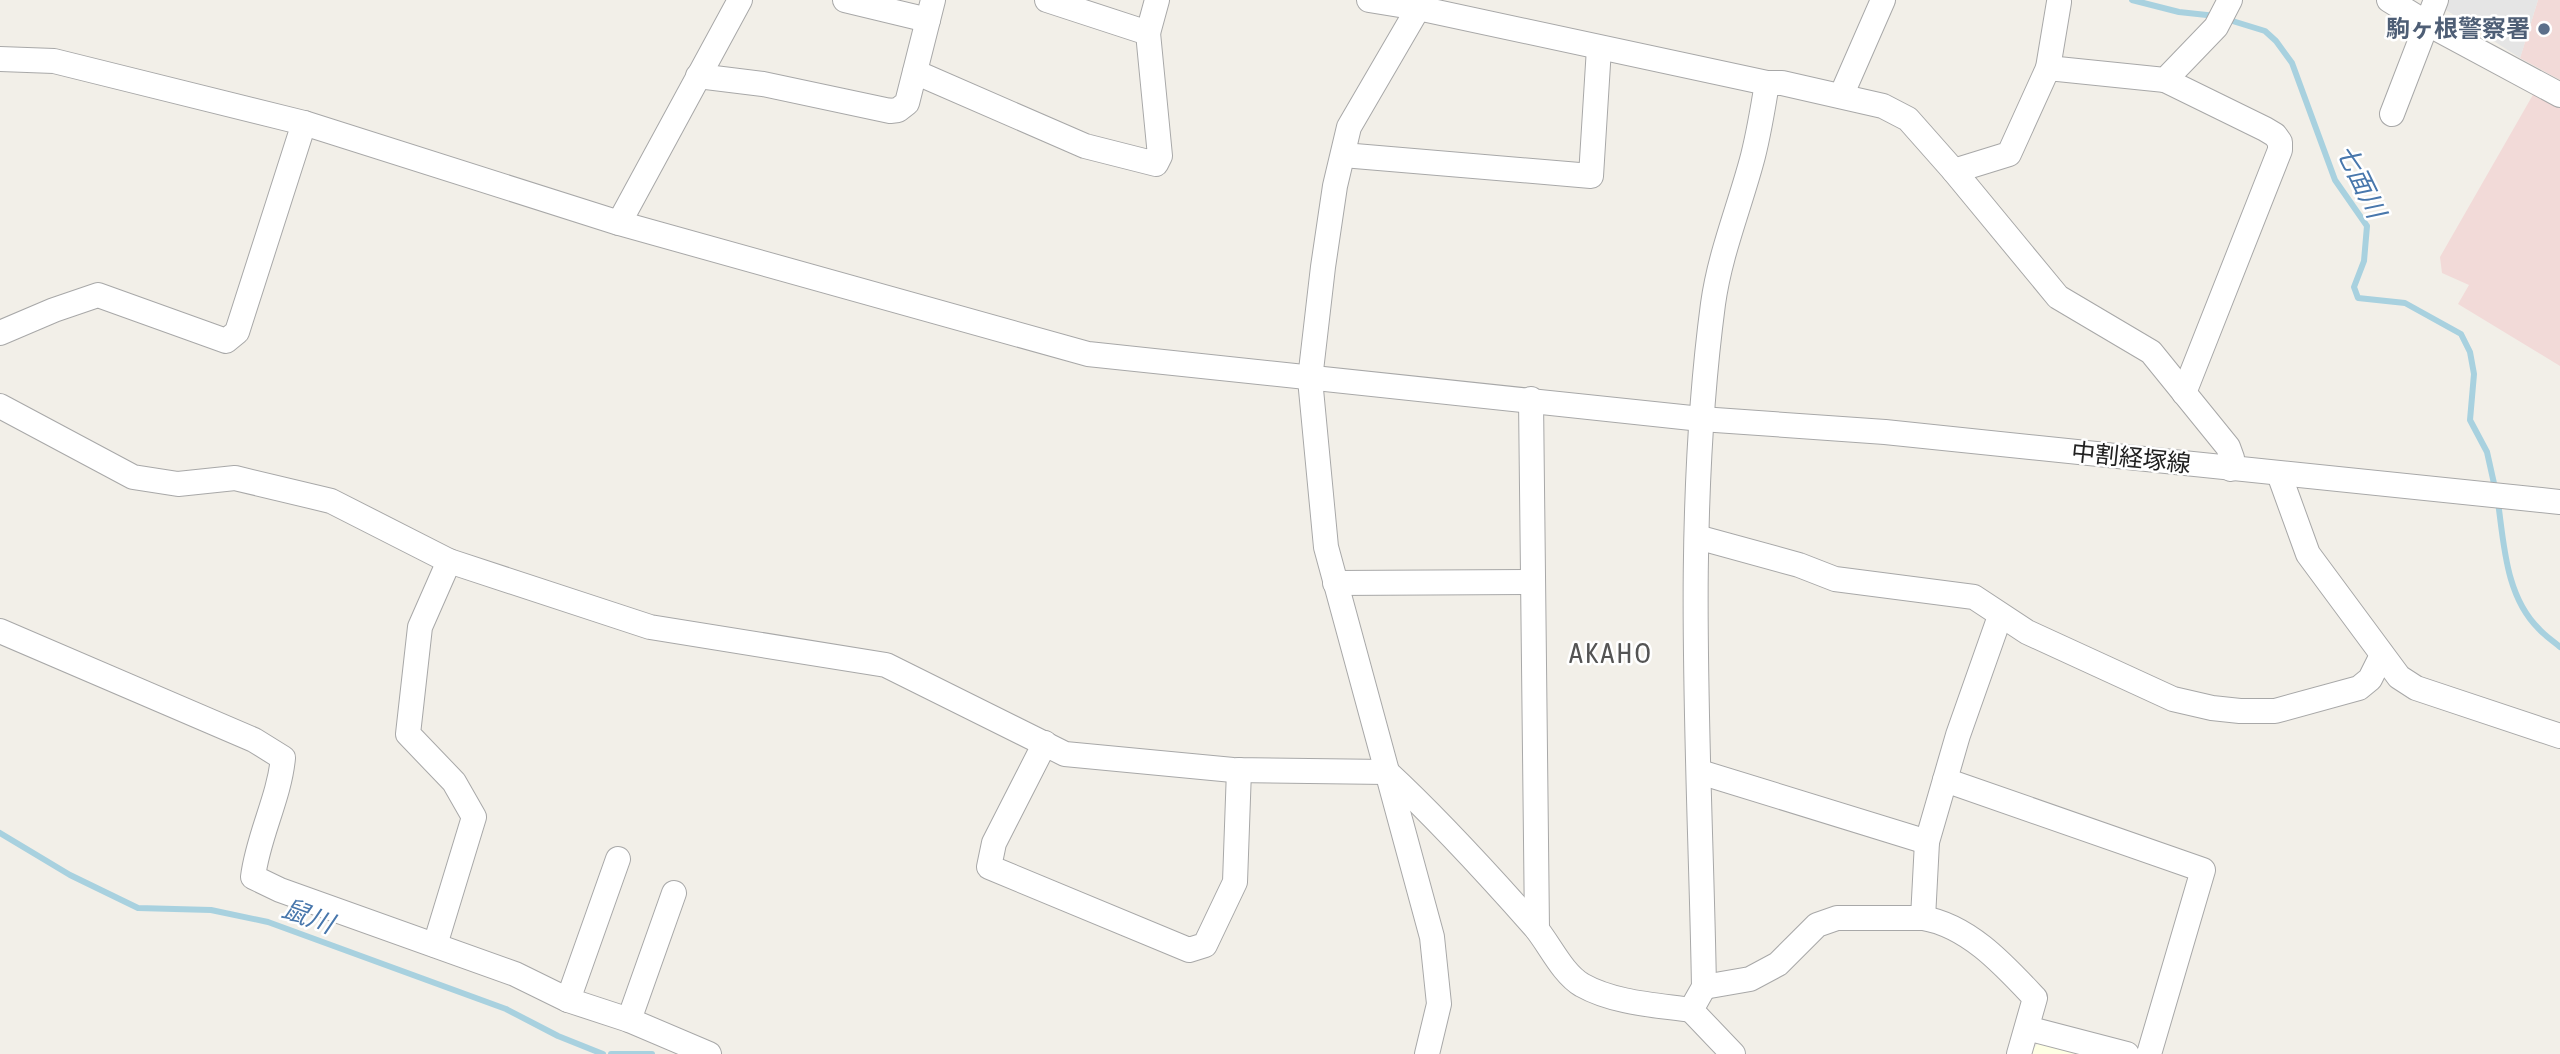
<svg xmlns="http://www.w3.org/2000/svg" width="2560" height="1054" font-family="'Asap Condensed','Noto Sans JP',sans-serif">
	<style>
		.commercial { fill: #f2dad8 }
		.education { fill: #feffe4 }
		.parking { fill: #e5e5e5 }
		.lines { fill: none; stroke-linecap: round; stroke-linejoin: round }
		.stream { stroke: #a8d1df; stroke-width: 6 }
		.minor-casing { stroke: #a8a8a8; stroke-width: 26 }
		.minor { stroke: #fff; stroke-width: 24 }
		.service-dot { fill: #5c6f8a; stroke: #fff; stroke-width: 2.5 }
		.labels { text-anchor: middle; stroke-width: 5; stroke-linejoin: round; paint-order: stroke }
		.service-label { font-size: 24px; font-weight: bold; fill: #4e5e75; stroke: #fff; text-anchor: end }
		.street-label { font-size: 24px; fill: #212121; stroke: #fff }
		.water-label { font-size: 26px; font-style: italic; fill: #4877ac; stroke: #fff }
		.quarter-label { font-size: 28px; letter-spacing: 2px; fill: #545454; stroke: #fff }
	</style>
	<rect width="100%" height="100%" fill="#f2efe8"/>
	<g class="commercial">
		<path d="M 2538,0 L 2560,0 L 2560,80 L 2520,58 Z"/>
		<path d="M 2534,93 L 2560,107 L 2560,366 L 2458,304 L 2469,285 L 2442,273 L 2440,257 Z"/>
	</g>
	<path class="education" d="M 2038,1043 L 2095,1054 L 2030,1054 Z"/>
	<path class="parking" d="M 2446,0 L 2538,0 L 2520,58 L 2443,8 Z"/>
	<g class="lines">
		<g class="stream">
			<path d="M 2132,0 L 2179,12 L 2216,16"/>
			<path d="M 2226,19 L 2265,31 L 2276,41 L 2292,63 L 2335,180 L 2367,226 L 2364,261 L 2354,287 L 2358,298 L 2405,303 L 2461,334 L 2470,352 L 2474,374 L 2470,420 L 2487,452 L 2495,488"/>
			<path d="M 2498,502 C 2504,545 2506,597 2539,629 C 2545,636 2553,641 2560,647"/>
			<path d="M 0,833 L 70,875 L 138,908 L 211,910 L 268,922 L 506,1009 L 558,1036 L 603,1054"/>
			<path d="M 611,1054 L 652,1054"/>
		</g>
		<defs>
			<g id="minor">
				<path d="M 845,0 L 928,20"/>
				<path d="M 1369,0 L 1418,8 L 1767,83 L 1782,83 L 1883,106 L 1908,119 L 1954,171 L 2058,297 L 2151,352 L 2228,447 L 2232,458 L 2231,469"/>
				<path d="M 1423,0 L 1349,127 L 1335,186 L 1323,267 L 1310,379 L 1326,547 L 1432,937 L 1439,1004 L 1427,1054"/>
				<path d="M 2389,0 L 2428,24 L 2560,95"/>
				<path d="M 1148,33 L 1157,0"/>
				<path d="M 0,59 L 54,61 L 304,123 L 619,223 L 1088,354 L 1701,419 L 1885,432 L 2560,502"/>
				<path d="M 2048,68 L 2059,2"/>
				<path d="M 915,72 L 1085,146 L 1156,164 L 1160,156 L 1148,33 L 1047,0"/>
				<path d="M 698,76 L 763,84 L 890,111 L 898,110 L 907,103 L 933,0"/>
				<path d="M 2165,80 L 2265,129 L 2275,135 L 2280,142 L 2280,150 L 2184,393"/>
				<path d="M 1841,96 L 1883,0"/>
				<path d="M 2392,114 L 2436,0"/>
				<path d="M 1343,155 L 1591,176 L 1599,48"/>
				<path d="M 1954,171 L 2009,154 L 2048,68 L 2165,80 L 2216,27 L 2230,0"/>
				<path d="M 619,223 L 740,0"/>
				<path d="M 0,333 L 54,310 L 98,295 L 226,341 L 237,332 L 304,123"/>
				<path d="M 1531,399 L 1537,929"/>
				<path d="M 0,406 L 133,477 L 178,484 L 235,478 L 331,501 L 449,561 L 650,627 L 886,665 L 1065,754 L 1233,770 L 1387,772 C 1439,820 1488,874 1535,927 C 1550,945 1562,973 1582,985 C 1614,1003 1656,1005 1691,1010 L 1704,987 C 1700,760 1683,530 1713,304 C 1720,253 1740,206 1753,156 C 1759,132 1763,108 1767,83"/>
				<path d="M 2279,474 L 2308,554 L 2399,677 L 2416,688 L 2560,736"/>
				<path d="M 1697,537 L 1799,565 L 1835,579 L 1974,597 L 2027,632 L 2173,699 L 2212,708 L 2240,711 L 2275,711 L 2359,688 L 2370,679 L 2382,655"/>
				<path d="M 1335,583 L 1532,582"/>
				<path d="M 0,631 L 254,740 L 283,758 C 279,799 258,836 253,877 L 280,890 L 515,974 L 568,1000"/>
				<path d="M 1045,743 L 994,843 L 989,867 L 1189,950 L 1205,945 L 1235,882 L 1239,770"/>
				<path d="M 1700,772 L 1927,842"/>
				<path d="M 1945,780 L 2203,870 L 2149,1054"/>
				<path d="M 618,859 L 568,1000 L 629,1020 L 709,1054"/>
				<path d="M 1923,918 L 1927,842 L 1958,735 L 2000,616"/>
				<path d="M 435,945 L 474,817 L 454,782 L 408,734 L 420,627 L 449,561"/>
				<path d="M 1704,987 L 1750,979 L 1778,964 L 1817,925 L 1837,918 L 1923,918 C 1969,926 2004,965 2035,998 L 2019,1054"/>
				<path d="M 1691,1010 L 1733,1054"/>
				<path d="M 629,1020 L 674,893"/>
				<path d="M 2027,1028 L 2127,1054"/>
			</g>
		</defs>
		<use href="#minor" class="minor-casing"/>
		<use href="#minor" class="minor"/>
	</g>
	<circle class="service-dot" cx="2544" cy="29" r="7"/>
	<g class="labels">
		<g class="service-label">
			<text x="2530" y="37">駒ヶ根警察署</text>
		</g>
		<g class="street-label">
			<text transform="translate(2131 458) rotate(6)" y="8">中割経塚線</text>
		</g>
		<g class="water-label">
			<text transform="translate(2361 181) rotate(64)" y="9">七面川</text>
			<text transform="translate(308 916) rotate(20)" y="9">鼠川</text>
		</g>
		<g class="quarter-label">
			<text x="1611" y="663">AKAHO</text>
		</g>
	</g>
</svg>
